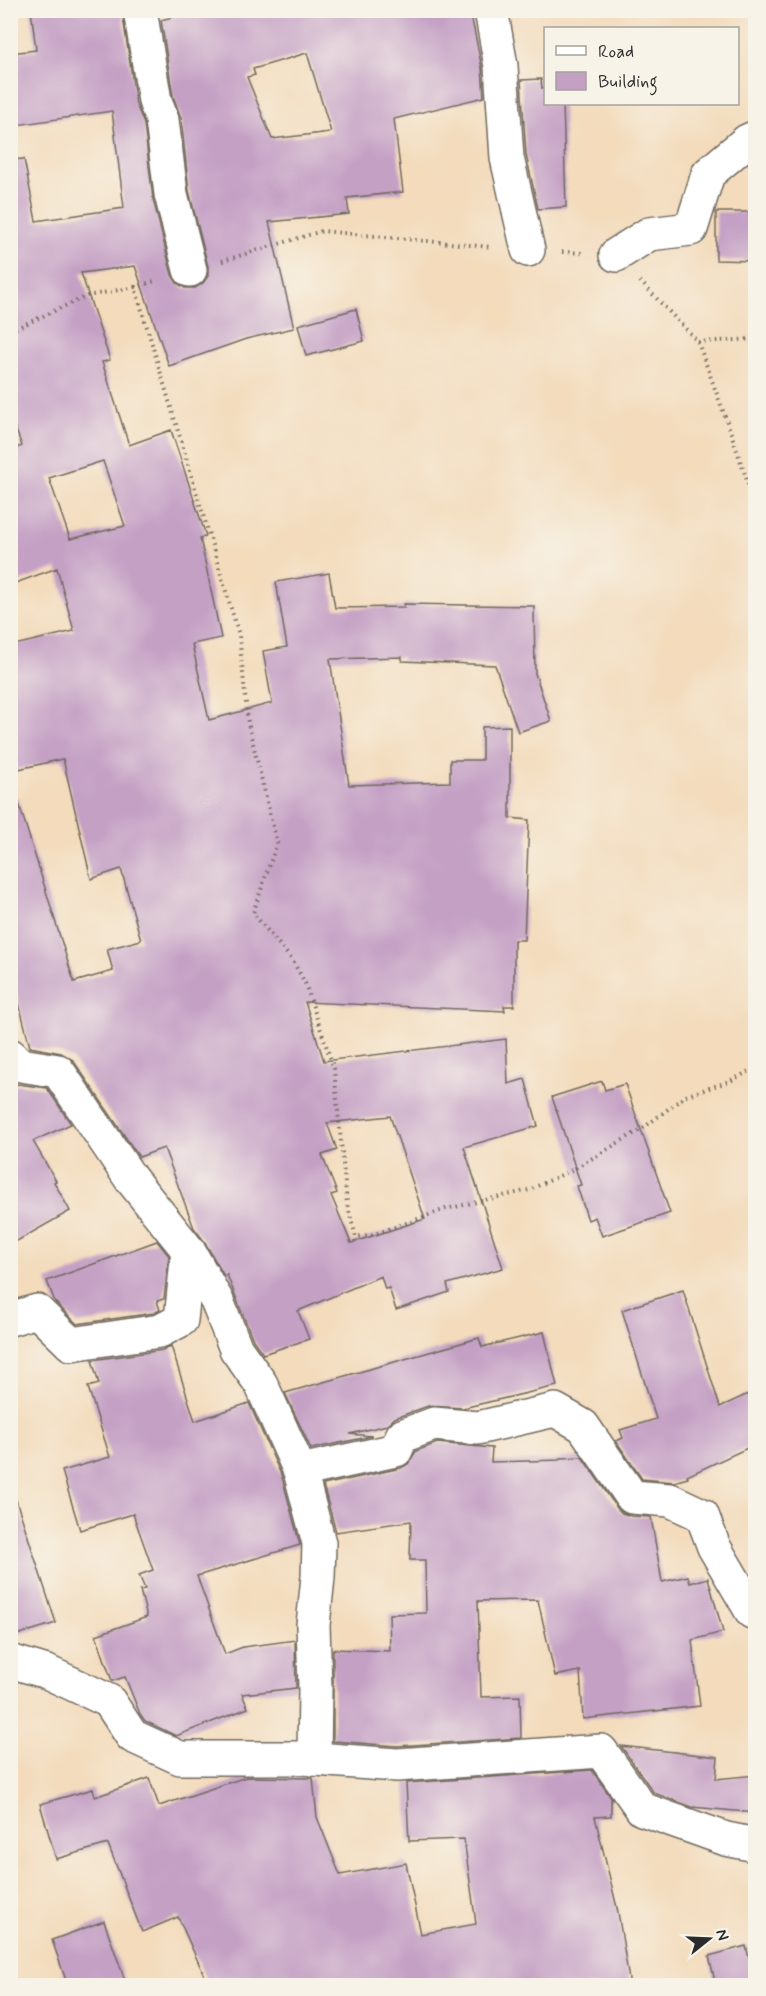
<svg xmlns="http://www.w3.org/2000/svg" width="766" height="1996" font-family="Mynerve,sans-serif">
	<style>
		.building { fill: #c4a0c5; fill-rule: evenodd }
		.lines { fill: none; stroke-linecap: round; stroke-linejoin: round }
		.minor-casing { stroke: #71695e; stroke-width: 36 }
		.path { stroke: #71695e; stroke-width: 4; stroke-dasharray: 1.5 4.5; stroke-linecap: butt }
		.minor { stroke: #fff; stroke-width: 33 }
	</style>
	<rect width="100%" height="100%" fill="#f7f3e8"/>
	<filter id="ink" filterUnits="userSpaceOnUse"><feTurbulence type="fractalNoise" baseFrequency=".0167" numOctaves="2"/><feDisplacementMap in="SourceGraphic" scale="12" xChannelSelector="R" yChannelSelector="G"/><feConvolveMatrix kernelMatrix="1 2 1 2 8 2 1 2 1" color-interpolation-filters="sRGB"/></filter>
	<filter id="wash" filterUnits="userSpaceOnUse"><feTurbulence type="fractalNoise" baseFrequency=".008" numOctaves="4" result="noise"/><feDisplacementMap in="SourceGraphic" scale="24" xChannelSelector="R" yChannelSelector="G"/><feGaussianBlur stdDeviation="1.35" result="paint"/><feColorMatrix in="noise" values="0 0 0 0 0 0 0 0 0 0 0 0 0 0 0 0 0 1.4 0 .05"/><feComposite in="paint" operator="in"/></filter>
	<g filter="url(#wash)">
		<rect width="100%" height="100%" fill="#f3dbbc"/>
		<g id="blocks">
			<g class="building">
				<path d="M 31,10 L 122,10 L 136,104 L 144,124 L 153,199 L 172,275 L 177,283 L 185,288 L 195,288 L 203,283 L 208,276 L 208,266 L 189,191 L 181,118 L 173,96 L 161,20 L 199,10 L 470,10 L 482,68 L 484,97 L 394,119 L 403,192 L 347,198 L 349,214 L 269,222 L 294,328 L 246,339 L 169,366 L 135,266 L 81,273 L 110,360 L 102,362 L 129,445 L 171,430 L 206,536 L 200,538 L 221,638 L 192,644 L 209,720 L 272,703 L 263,651 L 287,647 L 276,582 L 329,573 L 335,608 L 404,607 L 404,604 L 534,606 L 535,673 L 551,721 L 518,732 L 495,665 L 402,661 L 402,657 L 330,659 L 349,785 L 450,782 L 450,760 L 482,760 L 482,727 L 510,726 L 510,818 L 529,820 L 524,940 L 514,940 L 514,1006 L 504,1006 L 505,1011 L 305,1002 L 324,1061 L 506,1039 L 508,1084 L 525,1079 L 538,1126 L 464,1147 L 503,1268 L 447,1284 L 449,1292 L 396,1310 L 389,1288 L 385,1289 L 381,1276 L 298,1311 L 309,1339 L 263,1354 L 253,1340 L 227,1275 L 224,1276 L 204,1241 L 194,1228 L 164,1148 L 139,1157 L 73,1060 L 61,1053 L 30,1047 L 10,968 L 10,798 L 17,797 L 74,982 L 113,971 L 107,949 L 141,940 L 121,869 L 91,879 L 63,759 L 10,771 L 10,646 L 74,631 L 57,568 L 10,585 L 10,450 L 22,446 L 10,414 L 10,160 L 24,159 L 36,221 L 124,208 L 112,111 L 10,126 L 10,53 L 36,50 ZM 307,53 L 331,132 L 272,139 L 247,77 L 255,75 L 253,69 ZM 103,461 L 125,526 L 70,539 L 49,478 ZM 390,1116 L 425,1219 L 351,1243 L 331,1195 L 337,1193 L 322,1155 L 337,1150 L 327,1123 Z"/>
				<path d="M 541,79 L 542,88 L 546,87 L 546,104 L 563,104 L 566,207 L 538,209 L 526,155 L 521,80 Z"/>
				<path d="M 716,212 L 756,212 L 756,261 L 716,260 Z"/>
				<path d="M 356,309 L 364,341 L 306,356 L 298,325 Z"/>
				<path d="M 602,1081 L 605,1090 L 625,1084 L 670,1213 L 602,1236 L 595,1217 L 588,1220 L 577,1186 L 581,1185 L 552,1097 Z"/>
				<path d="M 18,1084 L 47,1088 L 71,1124 L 33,1141 L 56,1181 L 54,1182 L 70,1211 L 10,1245 L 10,1087 Z"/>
				<path d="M 157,1241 L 169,1256 L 164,1299 L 157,1301 L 160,1310 L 154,1313 L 77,1324 L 55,1302 L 47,1281 Z"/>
				<path d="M 683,1290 L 720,1407 L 748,1394 L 756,1410 L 756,1444 L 687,1476 L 688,1478 L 674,1482 L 642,1479 L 616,1441 L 623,1438 L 620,1430 L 656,1419 L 622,1310 Z"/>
				<path d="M 544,1332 L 557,1386 L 463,1408 L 428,1406 L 395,1418 L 387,1425 L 350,1434 L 372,1436 L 311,1449 L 285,1393 L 479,1338 L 482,1347 Z"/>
				<path d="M 171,1346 L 195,1421 L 249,1403 L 282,1477 L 300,1545 L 197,1576 L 225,1654 L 243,1647 L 295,1640 L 296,1688 L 242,1694 L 248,1708 L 176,1736 L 145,1721 L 140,1714 L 125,1677 L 112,1681 L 96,1635 L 147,1617 L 140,1590 L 145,1589 L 139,1575 L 153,1570 L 133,1514 L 80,1530 L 62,1471 L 110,1457 L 88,1387 L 99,1384 L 92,1360 L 163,1350 Z"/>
				<path d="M 437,1443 L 492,1448 L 491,1462 L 560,1460 L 560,1458 L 582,1457 L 617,1508 L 622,1513 L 631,1516 L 651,1517 L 662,1582 L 688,1576 L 690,1583 L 708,1578 L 723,1632 L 692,1640 L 700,1706 L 583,1719 L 580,1671 L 555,1676 L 538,1600 L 478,1601 L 481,1697 L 520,1696 L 521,1738 L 397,1746 L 333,1741 L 333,1649 L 390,1651 L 389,1614 L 426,1613 L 425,1560 L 410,1560 L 411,1521 L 336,1532 L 323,1485 L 401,1468 L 408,1464 L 416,1451 Z"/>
				<path d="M 16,1500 L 56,1623 L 10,1637 L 10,1501 Z"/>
				<path d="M 621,1746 L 718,1757 L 716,1779 L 756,1775 L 756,1813 L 692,1807 L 654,1793 Z"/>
				<path d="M 592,1770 L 612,1799 L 611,1799 L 611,1816 L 595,1817 L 618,1912 L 630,1986 L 209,1986 L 178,1917 L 142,1932 L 108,1844 L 56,1859 L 40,1804 L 93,1789 L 95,1797 L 149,1778 L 159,1806 L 246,1777 L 313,1778 L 317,1817 L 340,1875 L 406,1863 L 421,1934 L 476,1924 L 464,1839 L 409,1841 L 406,1783 Z"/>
				<path d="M 104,1921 L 127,1986 L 68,1986 L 52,1940 Z"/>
				<path d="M 746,1946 L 755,1981 L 739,1986 L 716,1986 L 709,1956 Z"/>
			</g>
		</g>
	</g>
	<g filter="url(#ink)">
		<use href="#blocks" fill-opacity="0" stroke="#71695e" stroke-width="1.5"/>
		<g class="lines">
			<defs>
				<g id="minor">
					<path d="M 140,10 L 155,101 L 162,120 L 171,194 L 190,270"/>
					<path d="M 491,10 L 501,66 L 507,158 L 528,250"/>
					<path d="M 616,255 L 649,234 L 691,229 L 708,174 L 747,141 L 756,137"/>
					<path d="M 10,1055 L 21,1065 L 58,1071 L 131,1179 L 188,1250 L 181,1320 L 160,1331 L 71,1344 L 37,1311 L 10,1319"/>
					<path d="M 188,1250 L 217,1301 L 236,1349 L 261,1384 L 300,1471 L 319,1543 L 318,1577 L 313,1625 L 315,1688 L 314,1759"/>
					<path d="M 300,1471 L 396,1450 L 402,1436 L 434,1424 L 478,1428 L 555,1410 L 583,1426 L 632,1497 L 670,1500 L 702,1515 L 714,1547 L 752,1612 L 756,1613"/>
					<path d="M 10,1661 L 47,1672 L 109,1701 L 132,1736 L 180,1758 L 302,1758 L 397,1765 L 601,1751 L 642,1809 L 726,1839 L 756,1845"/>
				</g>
			</defs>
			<use href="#minor" class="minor-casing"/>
			<g class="path">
				<path d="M 562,252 L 584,253"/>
				<path d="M 222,261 L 322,231 L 491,247"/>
				<path d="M 640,281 L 698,342 L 756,339"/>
				<path d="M 135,287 L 158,280"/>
				<path d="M 10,331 L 87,296 L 135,287 L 239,635 L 248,723 L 277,843 L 253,913 L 293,961 L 305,983 L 334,1069 L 347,1204 L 356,1237 L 375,1234 L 446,1209 L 529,1190 L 572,1170 L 642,1129 L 685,1096 L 730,1081 L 756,1068"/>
				<path d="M 698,342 L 730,430 L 756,507"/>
			</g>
			<use href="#minor" class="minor"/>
		</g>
	</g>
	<rect width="766" height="1996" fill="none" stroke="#f7f3e8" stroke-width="36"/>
	<rect x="544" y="27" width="195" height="78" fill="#f7f3e8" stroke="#a5a39c" stroke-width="1.5"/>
	<rect x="556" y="46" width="30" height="9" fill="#ffffff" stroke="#a5a39c" stroke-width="1.5"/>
	<text x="598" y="57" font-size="18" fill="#2b2b2b">Road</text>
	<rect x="556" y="72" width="30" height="18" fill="#c4a0c5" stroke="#a5a39c" stroke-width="1.5"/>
	<text x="598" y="87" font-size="18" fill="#2b2b2b">Building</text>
	<g transform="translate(709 1939) rotate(72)" stroke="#f7f3e8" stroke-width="4.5" paint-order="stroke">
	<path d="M0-4.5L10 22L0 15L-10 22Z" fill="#2b2b2b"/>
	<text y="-9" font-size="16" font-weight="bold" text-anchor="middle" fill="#2b2b2b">N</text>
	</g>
</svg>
